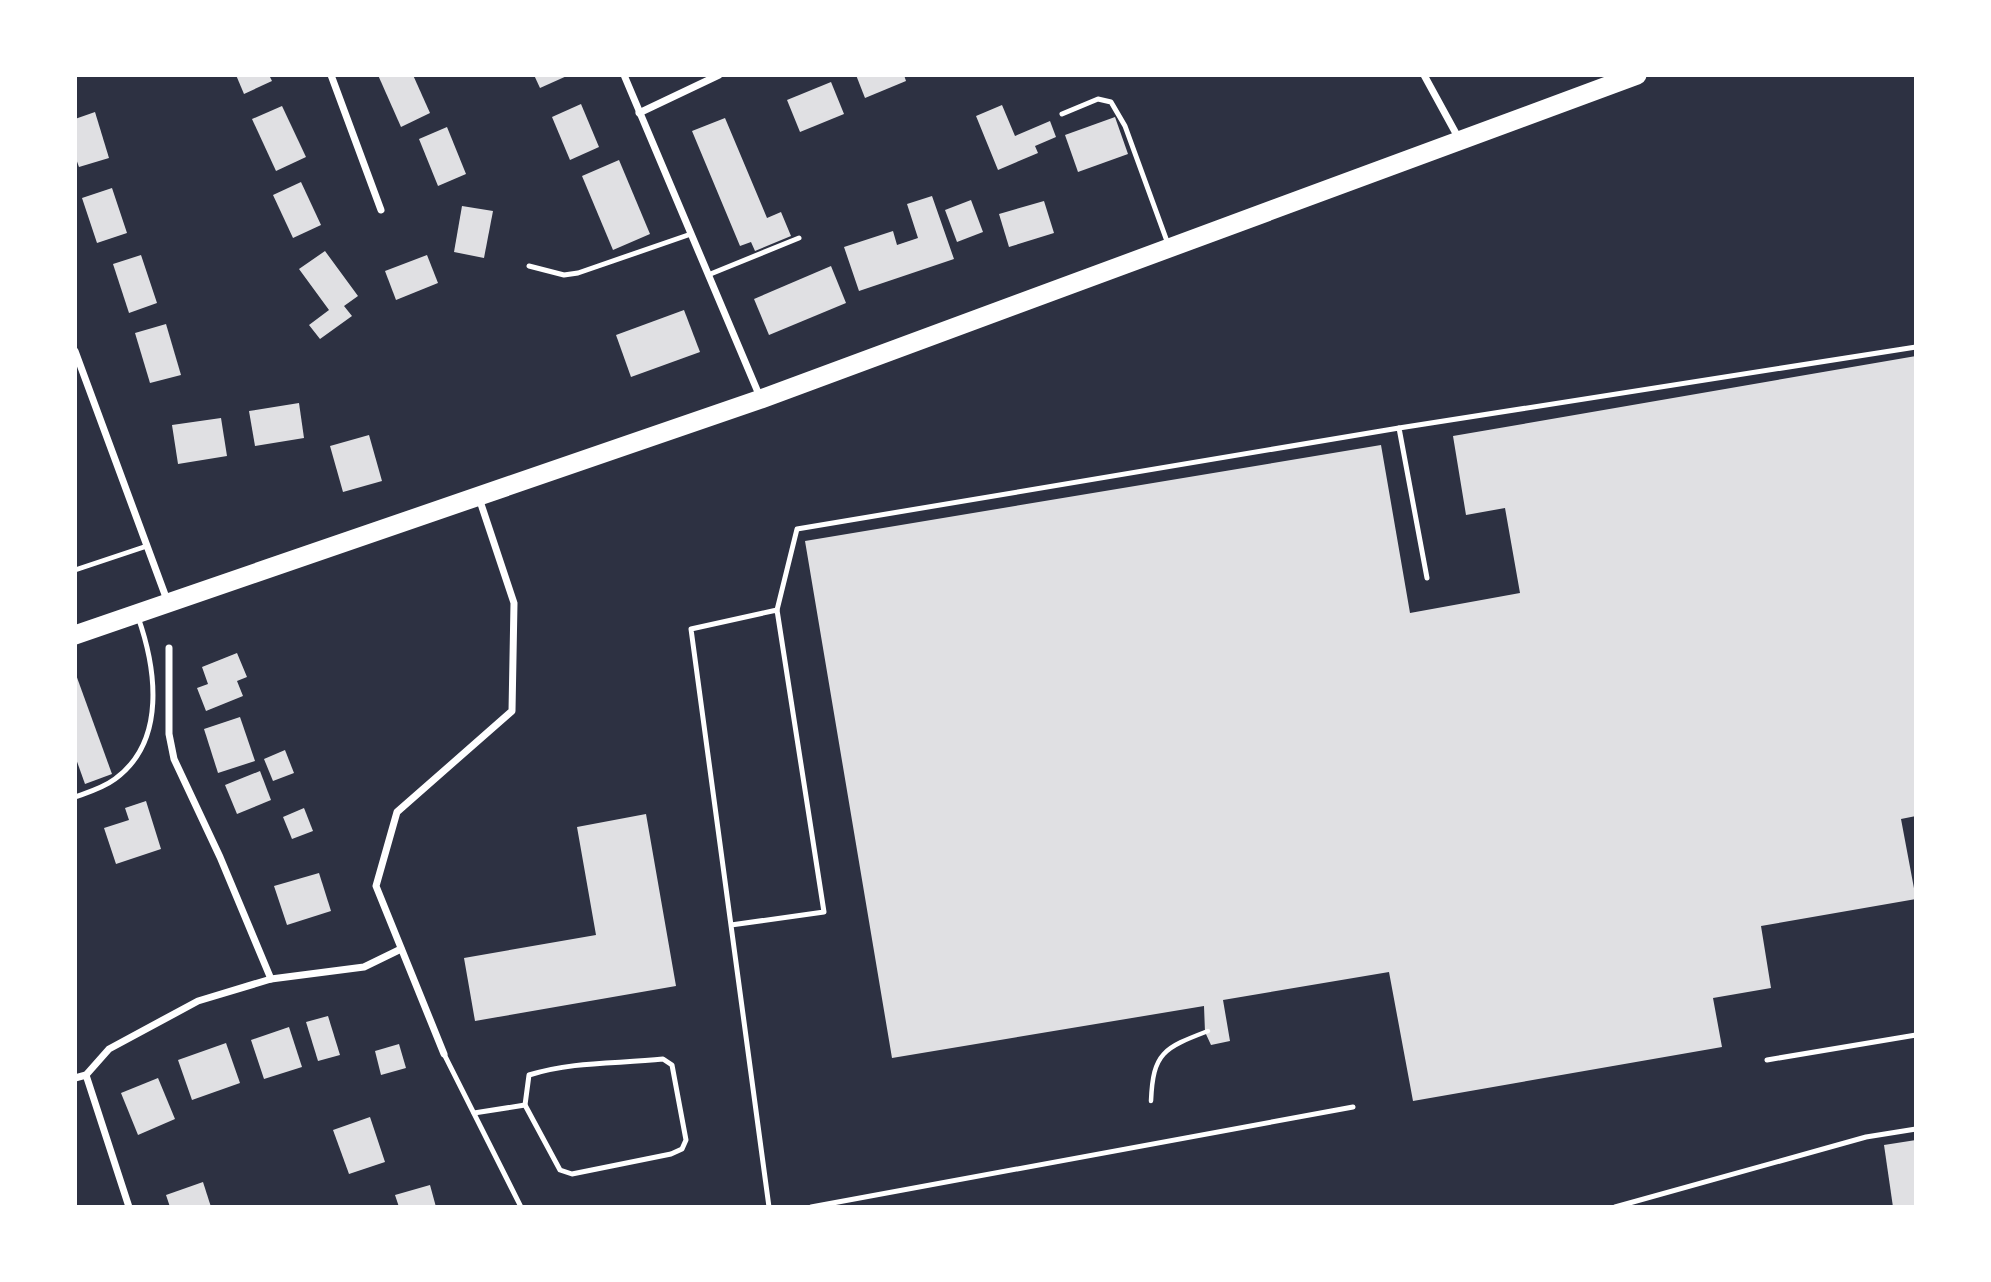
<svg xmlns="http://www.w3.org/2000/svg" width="1991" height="1282" font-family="Rubik,sans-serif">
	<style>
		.building { fill: #e0e0e3 }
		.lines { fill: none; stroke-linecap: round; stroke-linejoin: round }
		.path { stroke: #fff; stroke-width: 4.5 }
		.service { stroke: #fff; stroke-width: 5 }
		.minor { stroke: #fff; stroke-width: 7 }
		.trunk { stroke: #fff; stroke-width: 19 }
	</style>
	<rect width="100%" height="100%" fill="#2d3142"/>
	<g class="building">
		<path d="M 236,75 L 269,75 L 272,81 L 244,94 Z"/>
		<path d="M 378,75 L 413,75 L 430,113 L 401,127 Z"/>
		<path d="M 534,75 L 569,75 L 540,88 Z"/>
		<path d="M 856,75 L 904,75 L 906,81 L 865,98 Z"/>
		<path d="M 831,82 L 844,114 L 800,132 L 787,100 Z"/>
		<path d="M 581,104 L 599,147 L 570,160 L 552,117 Z"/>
		<path d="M 1002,105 L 1015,136 L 1050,121 L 1056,137 L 1035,146 L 1038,153 L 998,170 L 976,116 Z"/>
		<path d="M 282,106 L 306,157 L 276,171 L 252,119 Z"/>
		<path d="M 95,112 L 109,158 L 79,167 L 75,156 L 75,119 Z"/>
		<path d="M 1115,117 L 1128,154 L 1078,172 L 1065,135 Z"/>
		<path d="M 725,118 L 767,218 L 781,212 L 791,236 L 755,251 L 751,242 L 740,246 L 692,131 Z"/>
		<path d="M 447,127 L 466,174 L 438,186 L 419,139 Z"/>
		<path d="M 619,160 L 650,234 L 613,250 L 582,176 Z"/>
		<path d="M 301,182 L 321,225 L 293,238 L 273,195 Z"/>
		<path d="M 112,188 L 127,233 L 97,243 L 82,198 Z"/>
		<path d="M 932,196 L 954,259 L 859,291 L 844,247 L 893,231 L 897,245 L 918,238 L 907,204 Z"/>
		<path d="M 971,200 L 983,232 L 957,242 L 945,210 Z"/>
		<path d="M 1044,201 L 1054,233 L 1009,247 L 999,214 Z"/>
		<path d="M 462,206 L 493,211 L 484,258 L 454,252 Z"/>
		<path d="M 325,251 L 358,296 L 344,306 L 352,316 L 320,339 L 309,325 L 329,310 L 299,269 Z"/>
		<path d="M 141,255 L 157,303 L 129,313 L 113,264 Z"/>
		<path d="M 427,255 L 438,283 L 396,300 L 385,271 Z"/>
		<path d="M 831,266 L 846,303 L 769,335 L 754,299 Z"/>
		<path d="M 684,310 L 700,352 L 631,377 L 616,335 Z"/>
		<path d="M 166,324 L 181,375 L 150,383 L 135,333 Z"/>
		<path d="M 1916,356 L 1916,816 L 1901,819 L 1916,899 L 1761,926 L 1771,988 L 1713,998 L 1722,1047 L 1413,1101 L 1389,972 L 1223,1000 L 1230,1041 L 1211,1045 L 1205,1032 L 1204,1006 L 892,1058 L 805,541 L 1381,445 L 1410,613 L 1520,593 L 1505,508 L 1466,515 L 1453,436 Z"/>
		<path d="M 299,403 L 304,438 L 255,446 L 249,411 Z"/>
		<path d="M 221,418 L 227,456 L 178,464 L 172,425 Z"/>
		<path d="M 369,435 L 382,481 L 343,492 L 330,446 Z"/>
		<path d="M 237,653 L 247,677 L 237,681 L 243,696 L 206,711 L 197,688 L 208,684 L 202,667 Z"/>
		<path d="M 75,672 L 112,774 L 85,784 L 75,756 Z"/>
		<path d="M 240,717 L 255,761 L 218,773 L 204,729 Z"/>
		<path d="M 285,750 L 294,773 L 273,781 L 264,759 Z"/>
		<path d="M 260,771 L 271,800 L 237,814 L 225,785 Z"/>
		<path d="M 146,801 L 161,849 L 116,864 L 104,828 L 129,820 L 125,808 Z"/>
		<path d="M 304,808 L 313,831 L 292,839 L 283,817 Z"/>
		<path d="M 646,814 L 676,986 L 475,1021 L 464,958 L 596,935 L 577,827 Z"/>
		<path d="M 319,873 L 331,911 L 287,925 L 274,886 Z"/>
		<path d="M 328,1016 L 340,1055 L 318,1061 L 306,1022 Z"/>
		<path d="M 289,1027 L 302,1067 L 264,1079 L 251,1040 Z"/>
		<path d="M 226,1043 L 240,1083 L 192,1100 L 178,1060 Z"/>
		<path d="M 399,1044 L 406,1068 L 381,1075 L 375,1051 Z"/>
		<path d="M 158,1078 L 175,1119 L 138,1135 L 121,1093 Z"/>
		<path d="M 370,1117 L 385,1162 L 349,1174 L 333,1130 Z"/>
		<path d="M 1916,1140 L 1916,1207 L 1893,1207 L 1884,1145 Z"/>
		<path d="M 203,1182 L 211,1207 L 170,1207 L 166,1195 Z"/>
		<path d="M 430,1185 L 436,1207 L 399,1207 L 395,1195 Z"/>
	</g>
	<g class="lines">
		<path class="path" d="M 1151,1101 C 1153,1052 1164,1048 1208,1031"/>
		<g class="service">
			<path d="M 1062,114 L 1098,99 L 1111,102 L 1125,126 L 1168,244"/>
			<path d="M 529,266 L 564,275 L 578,273 L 691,234"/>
			<path d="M 708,275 L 799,238"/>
			<path d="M 75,570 L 147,546"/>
			<path d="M 1427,578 L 1399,428 L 1916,347"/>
			<path d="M 777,610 L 797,529 L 1399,428"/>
			<path d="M 75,797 C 89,792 103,788 115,779 C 167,741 156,668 138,617"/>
			<path d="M 731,925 L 824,912 L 777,610 L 691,629 L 769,1207"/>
			<path d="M 444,1054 L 521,1207"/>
			<path d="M 663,1059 L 672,1065 L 686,1140 L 682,1149 L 671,1154 L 572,1174 L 560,1170 L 525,1105 L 529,1075 C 574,1061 617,1064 663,1059 Z"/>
			<path d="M 1767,1060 L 1916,1035"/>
			<path d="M 474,1113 L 525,1105"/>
			<path d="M 811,1207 L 1353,1107"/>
			<path d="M 1615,1207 L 1866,1137 L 1916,1129"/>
		</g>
		<g class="minor">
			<path d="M 331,75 L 381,210"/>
			<path d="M 624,75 L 760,397"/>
			<path d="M 1424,75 L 1459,139"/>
			<path d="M 639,113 L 719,75"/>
			<path d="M 75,351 L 167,600"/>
			<path d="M 169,648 L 169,734 L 174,759 L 220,857 L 271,979"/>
			<path d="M 444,1054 L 376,886 L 397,812 L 512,711 L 514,603 L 479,498"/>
			<path d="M 86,1075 L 129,1207"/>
			<path d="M 75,1078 L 86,1075 L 109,1049 L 198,1001 L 271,979 L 364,967 L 401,949"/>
		</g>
		<path class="trunk" d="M 75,635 L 761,399 L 1637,75"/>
	</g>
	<rect width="1991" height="1282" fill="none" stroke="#ffffff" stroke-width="154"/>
</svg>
